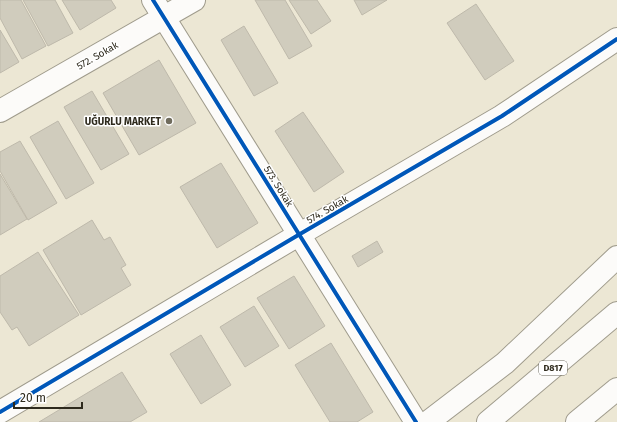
<svg xmlns="http://www.w3.org/2000/svg" width="617" height="422" font-family="'Fira Sans',sans-serif">
	<style>
		.building { fill: #d0ccbd; stroke: #beb9ab }
		.lines { fill: none; stroke-linecap: round; stroke-linejoin: round }
		.street-casing { stroke: #9f9b8c; stroke-width: 24 }
		.highway-casing { stroke: #9f9b8c; stroke-width: 24 }
		.street { stroke: #fcfbf9; stroke-width: 22 }
		.highway { stroke: #fcfbf9; stroke-width: 22 }
		.cycleway-casing { stroke: #fff; stroke-width: 6 }
		.cycleway { stroke: #0057b8; stroke-width: 4 }
		.poi-dot { fill: #706c5d; stroke: #fff; stroke-width: 1.5 }
		.labels { text-anchor: middle; stroke-width: 3; stroke-linejoin: round; paint-order: stroke }
		.shield { fill: #fff; stroke: #6d6a61; stroke-width: 1 }
		.shield-label { font-size: 9px; font-weight: bold; fill: #2e2a1d }
		.street-label { font-size: 10px; fill: #2e2a1d; stroke: #fff }
		.poi-label { font-size: 10px; font-weight: bold; fill: #2e2a1d; stroke: #fff; text-anchor: end }
	</style>
	<rect width="100%" height="100%" fill="#ece7d4"/>
	<g class="building">
		<path d="M 0,0 L 21,0 L 46,46 L 22,59 L 0,18 Z"/>
		<path d="M 23,0 L 55,0 L 73,33 L 48,46 Z"/>
		<path d="M 62,0 L 111,0 L 116,8 L 80,30 Z"/>
		<path d="M 255,0 L 285,0 L 312,46 L 289,59 Z"/>
		<path d="M 289,0 L 317,0 L 331,21 L 311,34 Z"/>
		<path d="M 354,0 L 387,0 L 362,15 Z"/>
		<path d="M 476,4 L 514,61 L 485,80 L 447,23 Z"/>
		<path d="M 244,26 L 278,83 L 254,96 L 221,40 Z"/>
		<path d="M 0,30 L 19,62 L 0,73 Z"/>
		<path d="M 159,60 L 196,123 L 139,155 L 103,93 Z"/>
		<path d="M 92,91 L 129,154 L 101,170 L 64,107 Z"/>
		<path d="M 303,112 L 344,172 L 314,192 L 275,131 Z"/>
		<path d="M 58,121 L 94,183 L 66,199 L 30,137 Z"/>
		<path d="M 20,141 L 57,203 L 28,220 L 0,171 L 0,152 Z"/>
		<path d="M 221,163 L 258,223 L 217,248 L 180,187 Z"/>
		<path d="M 0,174 L 27,219 L 0,235 Z"/>
		<path d="M 92,220 L 104,240 L 110,237 L 126,265 L 121,268 L 131,285 L 81,315 L 43,250 Z"/>
		<path d="M 377,241 L 383,252 L 358,267 L 352,256 Z"/>
		<path d="M 38,252 L 79,315 L 29,346 L 17,327 L 12,330 L 0,312 L 0,276 Z"/>
		<path d="M 294,276 L 325,326 L 289,349 L 257,298 Z"/>
		<path d="M 254,306 L 279,346 L 245,367 L 220,327 Z"/>
		<path d="M 201,335 L 231,385 L 201,404 L 170,354 Z"/>
		<path d="M 331,343 L 373,412 L 357,422 L 330,422 L 295,365 Z"/>
		<path d="M 122,372 L 147,412 L 130,422 L 39,422 Z"/>
	</g>
	<g class="lines">
		<defs>
			<g id="street">
				<path d="M 153,0 L 416,422"/>
				<path d="M 0,111 L 194,0"/>
				<path d="M 0,412 L 300,234 L 502,116 L 617,39"/>
			</g>
			<g id="highway">
				<path d="M 428,422 L 505,363 L 617,257"/>
				<path d="M 488,422 L 617,313"/>
				<path d="M 577,422 L 617,389"/>
			</g>
		</defs>
		<use href="#street" class="street-casing"/>
		<use href="#highway" class="highway-casing"/>
		<use href="#street" class="street"/>
		<use href="#highway" class="highway"/>
		<defs>
			<g id="cycleway">
				<path d="M 153,0 L 416,422"/>
				<path d="M 0,412 L 300,234 L 502,116 L 617,39"/>
			</g>
		</defs>
		<use href="#cycleway" class="cycleway-casing"/>
		<use href="#cycleway" class="cycleway"/>
	</g>
	<circle class="poi-dot" cx="169" cy="121" r="4"/>
	<g class="labels">
		<rect class="shield" x="539" y="361" width="28" height="14" rx="3"/>
		<g class="shield-label">
			<text x="553" y="371">D817</text>
		</g>
		<g class="street-label">
			<text transform="translate(97 55) rotate(-30)" y="4">572. Sokak</text>
			<text transform="translate(279 186) rotate(58)" y="4">573. Sokak</text>
			<text transform="translate(327 209) rotate(-30)" y="4">574. Sokak</text>
		</g>
		<g class="poi-label">
			<text x="161" y="125">UĞURLU MARKET</text>
		</g>
	</g>
	<path d="M14 402v6h68v-6" fill="none" stroke="#2e2a1d" stroke-width="2"/>
	<text x="20" y="402" font-size="12" fill="#2e2a1d" stroke="#ffffff" stroke-width="3" paint-order="stroke">20 m</text>
</svg>
